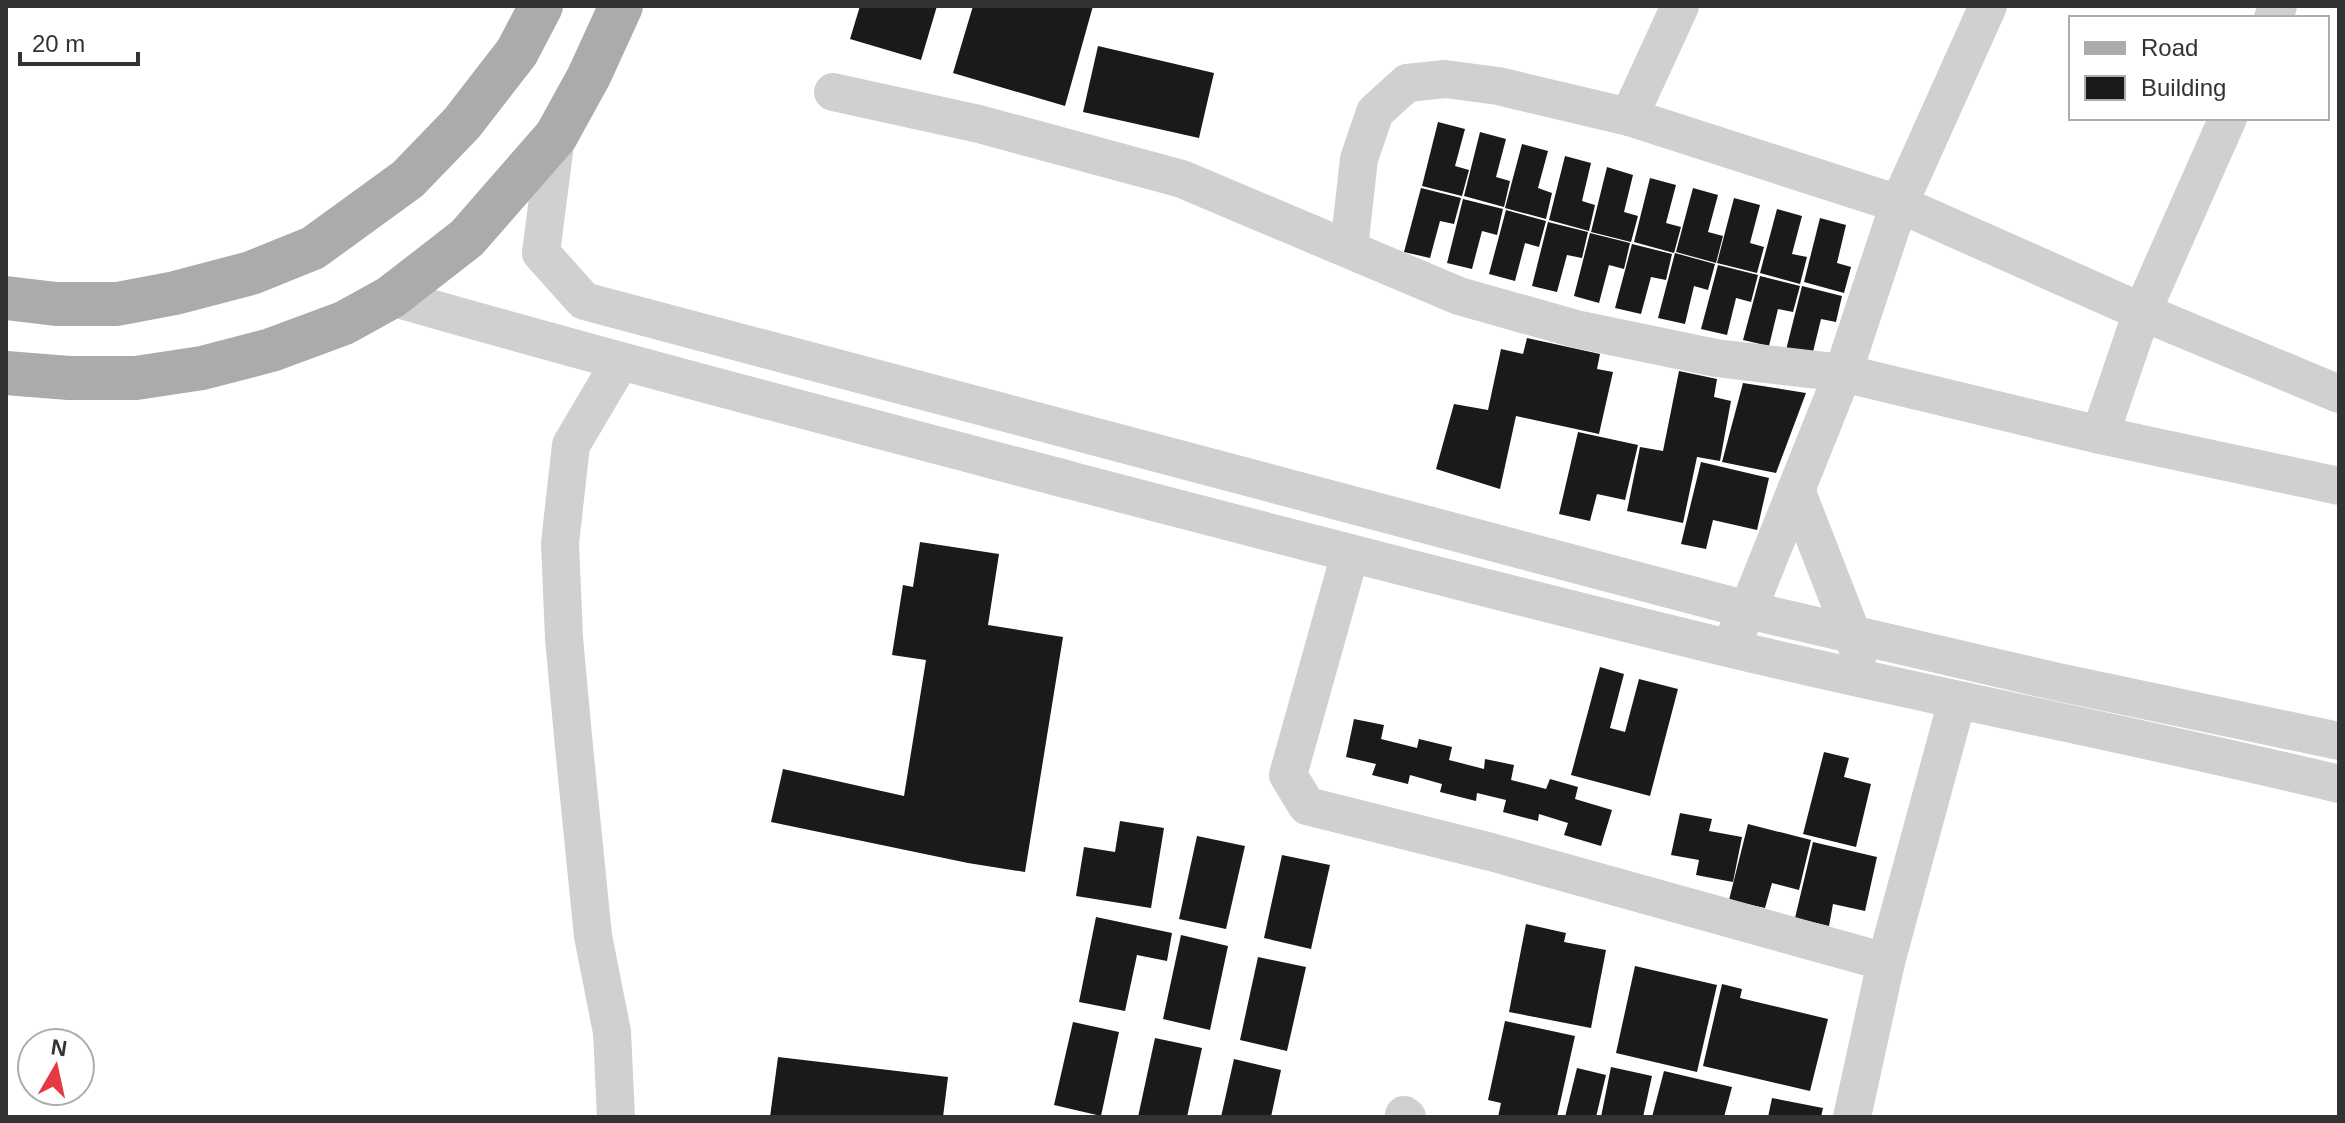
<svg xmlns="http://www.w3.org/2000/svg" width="2345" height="1123" font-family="Helvetica,sans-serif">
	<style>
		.building { fill: #1a1a1a }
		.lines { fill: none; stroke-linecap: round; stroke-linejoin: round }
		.minor { stroke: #d0d0d0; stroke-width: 38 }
		.major { stroke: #ababab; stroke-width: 44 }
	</style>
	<rect width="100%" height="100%" fill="#fff"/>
	<g class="building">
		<path d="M 860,6 L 937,6 L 921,60 L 850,39 Z"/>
		<path d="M 973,6 L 1093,6 L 1065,106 L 953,73 Z"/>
		<path d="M 1098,46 L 1214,73 L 1199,138 L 1083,112 Z"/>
		<path d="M 1438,122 L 1465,129 L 1455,166 L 1469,170 L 1462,196 L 1422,186 Z"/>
		<path d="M 1480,132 L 1506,139 L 1496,177 L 1510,181 L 1504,207 L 1464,196 Z"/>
		<path d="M 1522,144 L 1548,151 L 1538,188 L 1552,193 L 1546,219 L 1505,208 Z"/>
		<path d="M 1565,156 L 1591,163 L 1582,201 L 1595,205 L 1589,231 L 1549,220 Z"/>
		<path d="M 1607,167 L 1633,175 L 1624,212 L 1638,216 L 1631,242 L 1591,232 Z"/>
		<path d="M 1650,178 L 1676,185 L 1666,223 L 1681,227 L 1674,253 L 1634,242 Z"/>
		<path d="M 1421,188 L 1461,198 L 1454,224 L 1440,221 L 1430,258 L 1404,252 Z"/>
		<path d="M 1693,188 L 1718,195 L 1708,232 L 1723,236 L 1716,263 L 1676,252 Z"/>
		<path d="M 1734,198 L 1760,205 L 1750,243 L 1764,247 L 1757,273 L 1717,263 Z"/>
		<path d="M 1463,199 L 1503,209 L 1497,235 L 1482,231 L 1472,269 L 1447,263 Z"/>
		<path d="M 1777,209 L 1802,216 L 1792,254 L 1807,257 L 1800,284 L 1760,273 Z"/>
		<path d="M 1506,210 L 1546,221 L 1539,247 L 1525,243 L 1515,281 L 1489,274 Z"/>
		<path d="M 1820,218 L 1846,225 L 1837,263 L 1851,267 L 1844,293 L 1804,282 Z"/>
		<path d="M 1548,222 L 1588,232 L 1582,258 L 1567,255 L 1557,292 L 1532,286 Z"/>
		<path d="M 1590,233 L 1630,243 L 1624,269 L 1609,265 L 1599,303 L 1574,296 Z"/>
		<path d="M 1632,244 L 1672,254 L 1666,280 L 1651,277 L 1641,314 L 1615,308 Z"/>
		<path d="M 1675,253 L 1715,264 L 1708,290 L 1694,286 L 1685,324 L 1658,318 Z"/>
		<path d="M 1718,265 L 1758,275 L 1751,302 L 1736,298 L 1727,335 L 1701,329 Z"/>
		<path d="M 1760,276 L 1800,286 L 1793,312 L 1778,309 L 1769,346 L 1743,340 Z"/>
		<path d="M 1802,286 L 1842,296 L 1836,322 L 1821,319 L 1812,356 L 1786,350 Z"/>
		<path d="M 1527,338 L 1600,354 L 1597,369 L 1613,372 L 1599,434 L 1516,416 L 1500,489 L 1436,469 L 1454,404 L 1488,410 L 1501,349 L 1523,354 Z"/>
		<path d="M 1679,371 L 1717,379 L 1714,397 L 1731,401 L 1720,461 L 1697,457 L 1683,523 L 1627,511 L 1640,447 L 1663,451 Z"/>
		<path d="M 1743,383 L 1806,393 L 1776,473 L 1722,462 Z"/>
		<path d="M 1578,432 L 1638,445 L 1625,500 L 1597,494 L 1590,521 L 1559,514 Z"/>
		<path d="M 1701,462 L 1769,478 L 1757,530 L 1713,520 L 1706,549 L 1681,544 Z"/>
		<path d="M 920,542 L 999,554 L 988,625 L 1063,637 L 1025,872 L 968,863 L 771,822 L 783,769 L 904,796 L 926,660 L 892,655 L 903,585 L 913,587 Z"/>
		<path d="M 1600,667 L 1624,674 L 1610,728 L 1625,732 L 1639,679 L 1678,689 L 1650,796 L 1571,775 Z"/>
		<path d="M 1354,719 L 1384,725 L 1381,739 L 1417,748 L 1419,739 L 1452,747 L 1449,760 L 1484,769 L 1485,759 L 1514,765 L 1511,780 L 1546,789 L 1550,779 L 1578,787 L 1575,799 L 1612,810 L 1601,846 L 1564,835 L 1568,823 L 1539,814 L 1538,821 L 1503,812 L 1506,800 L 1477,793 L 1476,801 L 1440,792 L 1442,784 L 1410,775 L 1408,784 L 1372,775 L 1376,764 L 1346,757 Z"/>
		<path d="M 1824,752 L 1849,758 L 1844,777 L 1871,784 L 1856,847 L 1803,834 Z"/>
		<path d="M 1680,813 L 1712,819 L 1709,831 L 1742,837 L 1733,882 L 1696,875 L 1699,860 L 1671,855 Z"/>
		<path d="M 1120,821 L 1164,828 L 1151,908 L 1076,896 L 1084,847 L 1115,852 Z"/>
		<path d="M 1748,824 L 1811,840 L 1799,890 L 1772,883 L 1765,908 L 1729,900 Z"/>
		<path d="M 1197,836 L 1245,846 L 1226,929 L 1179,919 Z"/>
		<path d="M 1813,842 L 1877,857 L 1865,911 L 1833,904 L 1829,926 L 1795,918 Z"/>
		<path d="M 1282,855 L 1330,865 L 1311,949 L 1264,938 Z"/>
		<path d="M 1096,917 L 1172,933 L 1167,961 L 1137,955 L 1125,1011 L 1079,1002 Z"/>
		<path d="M 1526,924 L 1566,933 L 1564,942 L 1606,950 L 1591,1028 L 1509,1012 Z"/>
		<path d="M 1181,935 L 1228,946 L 1210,1030 L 1163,1019 Z"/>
		<path d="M 1258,957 L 1306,967 L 1287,1051 L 1240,1040 Z"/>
		<path d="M 1635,966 L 1717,985 L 1697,1072 L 1616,1053 Z"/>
		<path d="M 1722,984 L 1742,989 L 1740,998 L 1828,1019 L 1810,1091 L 1703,1066 Z"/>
		<path d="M 1505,1021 L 1575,1036 L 1557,1117 L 1498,1117 L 1501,1103 L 1488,1100 Z"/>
		<path d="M 1073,1022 L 1119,1032 L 1101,1116 L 1054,1105 Z"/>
		<path d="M 1155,1038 L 1202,1048 L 1187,1117 L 1138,1117 Z"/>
		<path d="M 778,1057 L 948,1077 L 943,1117 L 770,1117 Z"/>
		<path d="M 1234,1059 L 1281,1070 L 1271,1117 L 1221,1117 Z"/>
		<path d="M 1611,1067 L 1652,1076 L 1643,1117 L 1601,1117 Z"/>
		<path d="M 1577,1068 L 1606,1075 L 1596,1117 L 1565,1117 Z"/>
		<path d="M 1664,1071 L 1732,1087 L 1724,1117 L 1652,1117 Z"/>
		<path d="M 1772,1098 L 1823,1108 L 1821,1117 L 1768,1117 Z"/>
	</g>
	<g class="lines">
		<g class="minor">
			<path d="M 2273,18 L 2278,6"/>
			<path d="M 833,92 L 979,124 L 1182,179 L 1459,296 L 1576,329 L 1716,358 L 1843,373 L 2100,435 L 2339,486"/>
			<path d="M 1629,117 L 1680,6"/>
			<path d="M 556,136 L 541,253 L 584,301 L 1748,610 L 2058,682 L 2339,741"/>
			<path d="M 1349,248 L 1359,159 L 1375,112 L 1407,83 L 1445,79 L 1498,86 L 1629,117 L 1899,204 L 2142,312 L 2339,394"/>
			<path d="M 391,297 C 618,362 845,421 1073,481 C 1291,538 1509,595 1728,648 C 1931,697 2136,735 2339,784"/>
			<path d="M 2100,435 L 2142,312 L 2228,118"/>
			<path d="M 1796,490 L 1859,652"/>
			<path d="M 1350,554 L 1288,775 L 1307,806 L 1491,852 L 1886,962"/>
			<path d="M 1737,632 L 1748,610 L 1843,373 L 1899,204 L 1988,6"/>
			<path d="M 1404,1115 L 1407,1117"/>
			<path d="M 616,1117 L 612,1032 L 593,936 L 574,747 L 564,638 L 560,543 L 571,445 L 620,362"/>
			<path d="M 1852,1117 L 1886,962 L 1957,701"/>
		</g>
		<g class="major">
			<path d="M 6,298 L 56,304 L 117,304 L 175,293 L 251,273 L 313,248 L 408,179 L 462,123 L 517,52 L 541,6"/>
			<path d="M 6,373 L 69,378 L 136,378 L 202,368 L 271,350 L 344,323 L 391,297 L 467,238 L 556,136 L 589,76 L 621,6"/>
		</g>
	</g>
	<rect width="2345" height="1123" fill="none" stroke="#333333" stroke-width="16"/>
	<rect x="2069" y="16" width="260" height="104" fill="#ffffff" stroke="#adadad" stroke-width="2"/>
	<rect x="2085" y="42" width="40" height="12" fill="#ababab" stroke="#adadad" stroke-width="2"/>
	<text x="2141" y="56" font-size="24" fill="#333333">Road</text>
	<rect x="2085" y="76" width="40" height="24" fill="#1a1a1a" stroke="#adadad" stroke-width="2"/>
	<text x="2141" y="96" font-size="24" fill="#333333">Building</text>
	<g transform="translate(56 1067) rotate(9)"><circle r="38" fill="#ffffff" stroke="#adadad" stroke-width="2"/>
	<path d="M0-6L14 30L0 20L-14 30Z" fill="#e63946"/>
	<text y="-12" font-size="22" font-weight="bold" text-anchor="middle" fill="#333333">N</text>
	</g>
	<path d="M20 52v12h118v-12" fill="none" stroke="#333333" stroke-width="4"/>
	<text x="32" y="52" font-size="24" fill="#333333" stroke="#ffffff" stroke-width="6" paint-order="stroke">20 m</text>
</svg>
